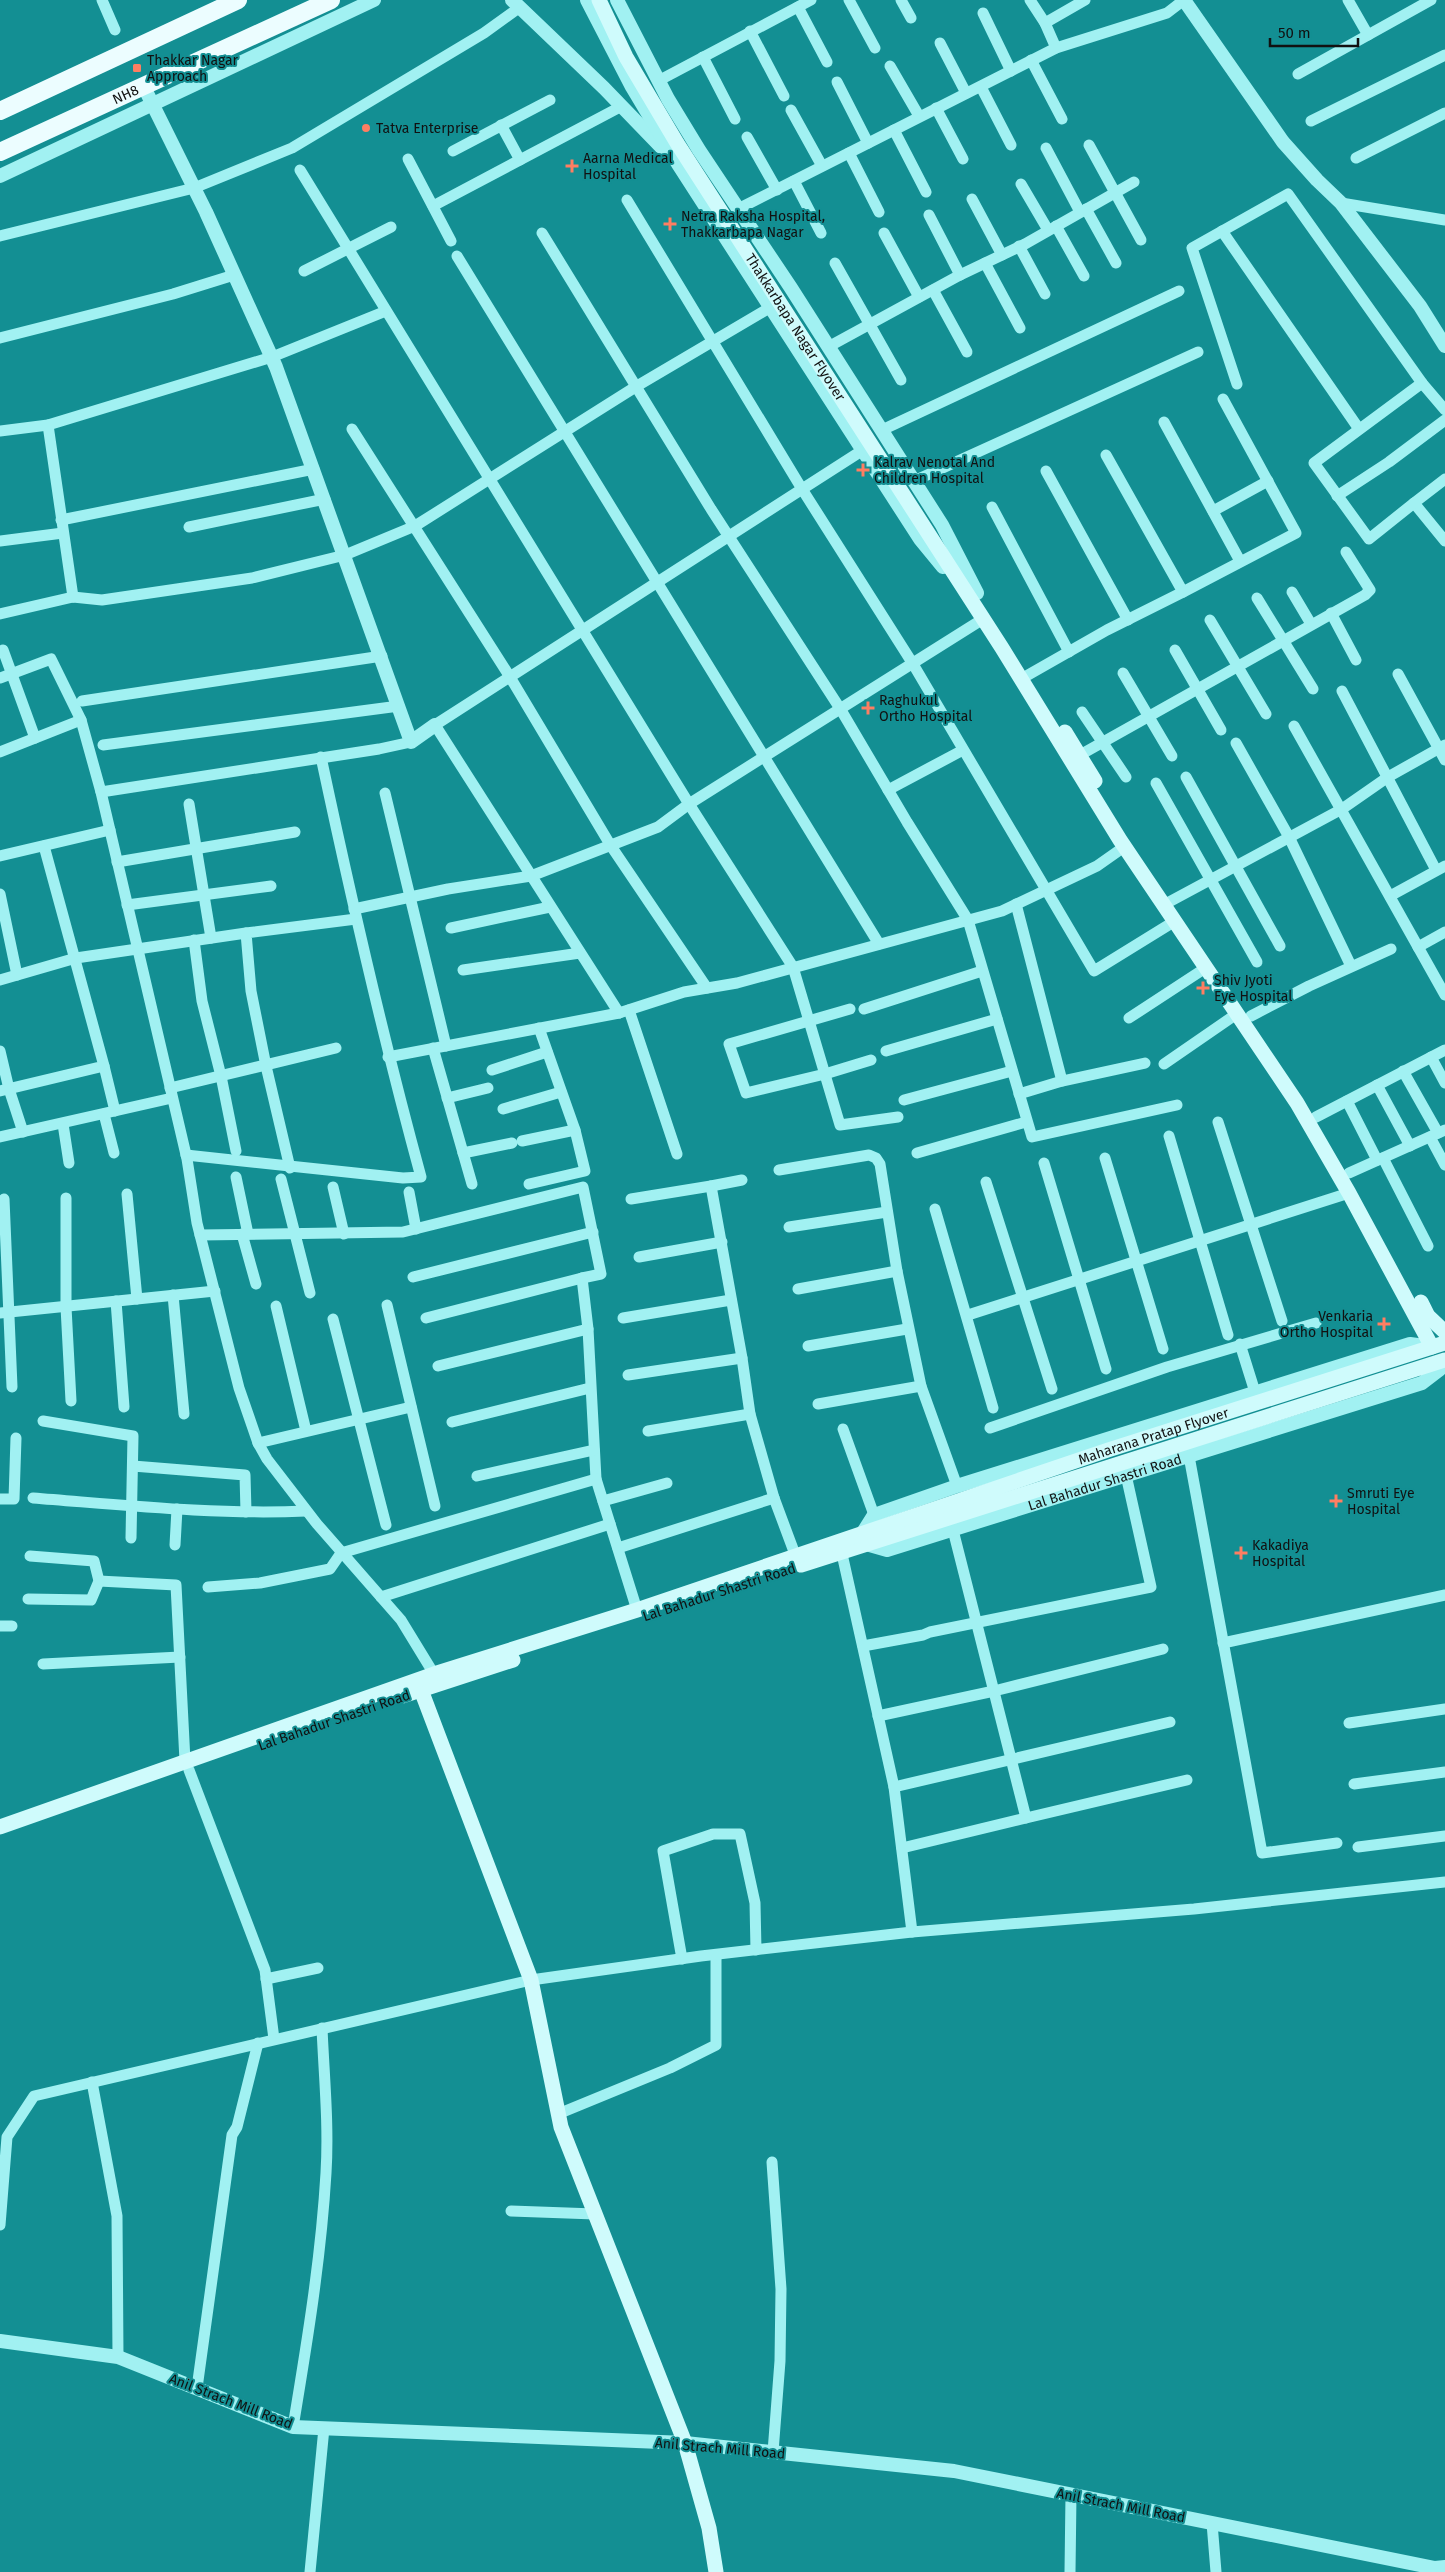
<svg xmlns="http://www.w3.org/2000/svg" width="1445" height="2572" font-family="'Fira Sans',sans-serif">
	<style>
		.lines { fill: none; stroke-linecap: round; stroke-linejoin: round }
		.minor { stroke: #a1f1f2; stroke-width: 11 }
		.tertiary { stroke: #a1f1f2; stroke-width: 14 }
		.secondary { stroke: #cffbfc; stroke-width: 15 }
		.primary { stroke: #ecfdff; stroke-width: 18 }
		.poi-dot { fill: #ff7e62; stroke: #138f93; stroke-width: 2 }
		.labels { text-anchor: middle; stroke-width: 4; stroke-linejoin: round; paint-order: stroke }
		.poi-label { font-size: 14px; fill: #111; stroke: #138f93; text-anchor: start }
		.street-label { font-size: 14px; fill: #111; stroke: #138f93 }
	</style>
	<rect width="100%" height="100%" fill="#138f93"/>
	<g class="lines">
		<g class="minor">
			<path d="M 102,0 L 115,30"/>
			<path d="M 849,0 L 875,48"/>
			<path d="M 901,0 L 911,18"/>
			<path d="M 1030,0 L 1045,23 L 1056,48"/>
			<path d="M 1348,0 L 1368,35"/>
			<path d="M 798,7 L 827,62"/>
			<path d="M 983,13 L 1011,71"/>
			<path d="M 1045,23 L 1085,0"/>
			<path d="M 750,31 L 784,96"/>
			<path d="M 940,43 L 966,93"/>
			<path d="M 703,57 L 735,119"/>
			<path d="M 1031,60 L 1062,119"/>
			<path d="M 890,66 L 919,116"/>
			<path d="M 1298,74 L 1431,0"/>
			<path d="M 658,81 L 811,0"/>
			<path d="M 837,82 L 868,143"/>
			<path d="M 981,87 L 1011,145"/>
			<path d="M 936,108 L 963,159"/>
			<path d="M 791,110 L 822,166"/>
			<path d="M 1311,121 L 1445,55"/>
			<path d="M 501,125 L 520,160"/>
			<path d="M 894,130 L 926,192"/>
			<path d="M 747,137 L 777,190"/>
			<path d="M 1089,145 L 1141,240"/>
			<path d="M 1046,148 L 1080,212"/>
			<path d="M 453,151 L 550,100"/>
			<path d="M 849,153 L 879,212"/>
			<path d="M 1356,158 L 1445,113"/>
			<path d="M 408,159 L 451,241"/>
			<path d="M 300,170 L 689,804 L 793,967 L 840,1125 L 898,1117"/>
			<path d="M 794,181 L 821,233"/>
			<path d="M 1021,184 L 1048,230"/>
			<path d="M 972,199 L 1002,255"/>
			<path d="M 627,200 L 802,489 L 913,664 L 1094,971 L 1175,921"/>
			<path d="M 1341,203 L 1445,220"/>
			<path d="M 433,206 L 622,106"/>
			<path d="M 738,209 L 1056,48 L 1167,13 L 1184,0"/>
			<path d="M 1086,209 L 1116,263"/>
			<path d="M 929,215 L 960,275"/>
			<path d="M 1056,226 L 1084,276"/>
			<path d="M 1222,231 L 1359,429"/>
			<path d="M 542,233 L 711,509 L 841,710 L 907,822 L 968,920 L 1032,1137 L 1177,1105"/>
			<path d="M 884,233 L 919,297"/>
			<path d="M 0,236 L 194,188 L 292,148 L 484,33 L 520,7"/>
			<path d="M 1019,246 L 1045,294"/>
			<path d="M 457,256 L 879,944"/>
			<path d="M 835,263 L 901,380"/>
			<path d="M 985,263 L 1020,328"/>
			<path d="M 304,271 L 391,227"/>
			<path d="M 933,290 L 967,352"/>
			<path d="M 0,338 L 173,294 L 234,275"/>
			<path d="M 828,347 L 960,275 L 1025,244 L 1134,182"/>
			<path d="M 1237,384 L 1192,248 L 1288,194 L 1422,383"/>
			<path d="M 1164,422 L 1240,561"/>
			<path d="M 48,425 L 73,597"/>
			<path d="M 352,429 L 510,677 L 611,846 L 707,988"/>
			<path d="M 882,430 L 1179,291"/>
			<path d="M 0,431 L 48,425 L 272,357 L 386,311"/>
			<path d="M 1106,455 L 1183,592 L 1296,533 L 1223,399"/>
			<path d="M 1046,471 L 1128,620"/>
			<path d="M 1445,479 L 1414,503 L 1445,541"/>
			<path d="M 914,481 L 1198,352"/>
			<path d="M 1337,496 L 1389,462 L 1445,420"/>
			<path d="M 1414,503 L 1369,539 L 1314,463 L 1422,383 L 1445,410"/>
			<path d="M 992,507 L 1069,652"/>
			<path d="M 1213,511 L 1268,481"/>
			<path d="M 61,520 L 314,469"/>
			<path d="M 189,527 L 325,499"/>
			<path d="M 0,541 L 63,533"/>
			<path d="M 1292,592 L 1311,624"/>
			<path d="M 1257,598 L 1313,689"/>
			<path d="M 1331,613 L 1356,660"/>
			<path d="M 0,614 L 73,597 L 102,600 L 252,578 L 345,555 L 415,526 L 637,386 L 771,307"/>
			<path d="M 1210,620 L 1266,714"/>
			<path d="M 3,650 L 35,738"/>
			<path d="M 1175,650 L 1221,730"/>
			<path d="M 1123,673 L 1172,756"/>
			<path d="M 1398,674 L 1445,760"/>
			<path d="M 1028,675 L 1107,630 L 1183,592"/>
			<path d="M 0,678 L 51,659 L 81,720 L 101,792 L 187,1159 L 197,1223 L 239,1388 L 258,1443 L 267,1459 L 317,1524 L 401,1620 L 434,1674"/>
			<path d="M 1342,691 L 1436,870"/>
			<path d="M 82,701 L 382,656"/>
			<path d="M 1082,712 L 1126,777"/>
			<path d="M 1294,726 L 1445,995"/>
			<path d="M 1236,743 L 1289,837 L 1351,966"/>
			<path d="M 103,745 L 399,706"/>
			<path d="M 0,752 L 81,720"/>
			<path d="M 1080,755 L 1365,595 L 1370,590 L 1346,552"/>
			<path d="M 1186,777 L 1280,946"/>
			<path d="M 1156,783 L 1257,962"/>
			<path d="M 888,790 L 963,750"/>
			<path d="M 101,792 L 379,749 L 411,742"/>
			<path d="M 385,793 L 446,1046"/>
			<path d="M 189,804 L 211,938"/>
			<path d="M 0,856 L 110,830"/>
			<path d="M 117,862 L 295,832"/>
			<path d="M 0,894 L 17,975"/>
			<path d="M 1390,896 L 1445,866"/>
			<path d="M 1169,902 L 1342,809 L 1388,777 L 1445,745"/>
			<path d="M 1016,904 L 1062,1081"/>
			<path d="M 127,905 L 271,886"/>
			<path d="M 354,909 L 448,889 L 531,876 L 658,827 L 689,804 L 983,619"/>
			<path d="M 451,928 L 550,907"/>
			<path d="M 194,940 L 202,1001 L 221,1076 L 236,1151"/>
			<path d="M 1418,947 L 1445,932"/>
			<path d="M 463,970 L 580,953"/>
			<path d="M 0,980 L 76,958 L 246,933"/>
			<path d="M 850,1009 L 729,1044 L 746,1093 L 825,1074 L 871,1060"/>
			<path d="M 864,1009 L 982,971"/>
			<path d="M 629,1010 L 677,1154"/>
			<path d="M 619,1013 L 435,725 L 863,450"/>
			<path d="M 1251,1016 L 1309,986 L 1391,949"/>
			<path d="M 1129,1018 L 1207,967"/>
			<path d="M 433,1048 L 472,1184"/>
			<path d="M 0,1051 L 9,1089 L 23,1132"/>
			<path d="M 886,1051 L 997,1019"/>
			<path d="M 388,1057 L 619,1013 L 684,992 L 737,983 L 1002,911 L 1097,866 L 1124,847"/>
			<path d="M 1431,1057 L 1445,1083"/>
			<path d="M 1164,1064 L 1238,1013"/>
			<path d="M 104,1066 L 115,1111"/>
			<path d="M 492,1070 L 547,1052"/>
			<path d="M 1403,1071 L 1438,1133"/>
			<path d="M 1377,1085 L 1410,1146"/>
			<path d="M 170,1088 L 336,1048"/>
			<path d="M 0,1091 L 104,1066 L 44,846"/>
			<path d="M 1019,1094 L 1062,1081 L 1145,1063"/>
			<path d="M 447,1098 L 488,1088"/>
			<path d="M 904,1100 L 1012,1071"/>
			<path d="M 1347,1101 L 1377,1160"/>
			<path d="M 503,1109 L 561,1092"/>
			<path d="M 104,1114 L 114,1153"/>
			<path d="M 1316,1117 L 1445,1050"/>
			<path d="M 1218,1122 L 1282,1321"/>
			<path d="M 63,1124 L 69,1163"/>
			<path d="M 1169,1136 L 1228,1335"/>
			<path d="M 0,1137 L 172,1098"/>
			<path d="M 1430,1137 L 1445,1165"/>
			<path d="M 522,1141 L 575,1130"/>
			<path d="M 463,1153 L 512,1143"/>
			<path d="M 917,1153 L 1026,1122"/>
			<path d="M 186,1155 L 403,1178 L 421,1177 C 383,1038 351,898 321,757"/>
			<path d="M 1105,1158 L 1163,1349"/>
			<path d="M 1383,1158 L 1428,1246"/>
			<path d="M 1044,1163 L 1106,1369"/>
			<path d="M 290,1168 L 266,1066 L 251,991 L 246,933 L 356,919"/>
			<path d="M 779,1170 L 869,1155 L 876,1158 L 880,1164 L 897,1271 L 921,1386 L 957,1486"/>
			<path d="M 1349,1173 L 1445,1130"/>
			<path d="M 236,1177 L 248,1234"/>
			<path d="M 281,1179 L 310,1293"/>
			<path d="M 742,1180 L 711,1186 L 742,1358 L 750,1414 L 774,1498 L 796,1557"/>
			<path d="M 986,1182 L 1052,1389"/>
			<path d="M 529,1184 L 585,1171 L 575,1130 L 539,1028"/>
			<path d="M 333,1187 L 344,1234"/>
			<path d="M 409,1192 L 416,1229"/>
			<path d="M 127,1194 L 137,1299"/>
			<path d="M 66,1198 L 66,1307 L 71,1401"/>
			<path d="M 4,1199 L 12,1387"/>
			<path d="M 631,1199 L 711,1186"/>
			<path d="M 935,1209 L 993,1408"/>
			<path d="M 789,1227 L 887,1212"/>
			<path d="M 242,1234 L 256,1284"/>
			<path d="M 200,1235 L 403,1232 L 583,1187 L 601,1274 L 582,1278 L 588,1329 L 596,1479 L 637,1610"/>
			<path d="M 639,1257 L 722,1242"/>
			<path d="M 413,1277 L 593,1232"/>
			<path d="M 798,1289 L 897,1271"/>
			<path d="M 173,1295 L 184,1414"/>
			<path d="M 116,1301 L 124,1407"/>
			<path d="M 387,1305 L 435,1506"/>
			<path d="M 276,1306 L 306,1431"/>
			<path d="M 0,1313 L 215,1291"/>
			<path d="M 968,1315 L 1349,1193"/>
			<path d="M 426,1318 L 582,1278"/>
			<path d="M 623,1318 L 731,1300"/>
			<path d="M 333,1319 L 386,1525"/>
			<path d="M 1240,1344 L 1255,1392"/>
			<path d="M 808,1346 L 907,1329"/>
			<path d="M 438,1366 L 588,1329"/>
			<path d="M 628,1375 L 742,1358"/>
			<path d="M 818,1404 L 921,1386"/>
			<path d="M 43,1421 L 133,1436 L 131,1538"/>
			<path d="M 452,1422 L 590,1388"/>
			<path d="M 990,1428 L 1167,1367 L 1316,1323"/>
			<path d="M 843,1429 L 874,1515"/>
			<path d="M 648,1431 L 750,1414"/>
			<path d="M 258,1443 L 411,1407"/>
			<path d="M 1189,1456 L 1262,1853 L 1337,1843"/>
			<path d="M 133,1466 L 245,1475 L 246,1512"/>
			<path d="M 477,1476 L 594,1450"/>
			<path d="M 33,1498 C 124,1505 215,1515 306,1511"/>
			<path d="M 0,1499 L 14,1499 L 16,1438"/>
			<path d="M 603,1501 L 667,1483"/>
			<path d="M 953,1530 L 1026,1818 L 1187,1780"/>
			<path d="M 175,1545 L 177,1509"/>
			<path d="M 840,1545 L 894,1787 L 912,1932 L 1194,1909 L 1445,1882"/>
			<path d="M 618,1548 L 774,1498"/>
			<path d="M 99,1581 L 176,1585 L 185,1761"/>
			<path d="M 208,1587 L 260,1583 L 330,1569 L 341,1553 L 596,1479"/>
			<path d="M 381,1597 L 610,1524"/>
			<path d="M 28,1599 L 91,1600 L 99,1581 L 94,1561 L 30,1556"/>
			<path d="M 0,1626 L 12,1626"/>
			<path d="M 1223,1643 L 1445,1595"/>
			<path d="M 863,1646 L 923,1635 L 930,1632 L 1151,1587 L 1126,1475"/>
			<path d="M 43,1664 L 180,1657"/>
			<path d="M 878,1716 L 994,1691 L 1163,1649"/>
			<path d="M 1349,1723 L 1445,1709"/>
			<path d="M 189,1770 L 265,1970 L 274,2039"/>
			<path d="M 1354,1784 L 1445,1772"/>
			<path d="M 894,1787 L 1170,1722"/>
			<path d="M 1358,1847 L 1445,1836"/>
			<path d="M 902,1848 L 1026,1818"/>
			<path d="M 682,1959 L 663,1851 L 713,1834 L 740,1834 L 755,1903 L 756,1950"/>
			<path d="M 266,1979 L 318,1968"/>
			<path d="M 92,2082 L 117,2216 L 118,2357"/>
			<path d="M 558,2114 L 670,2068 L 716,2045 L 716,1955"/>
			<path d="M 772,2162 L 781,2289 L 780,2361 L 773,2452"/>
			<path d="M 511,2211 L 595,2214"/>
			<path d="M 0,2225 L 7,2137 L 34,2096 L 531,1980 L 701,1956 L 912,1932"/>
			<path d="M 197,2388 L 232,2135 L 237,2127 L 258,2043"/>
			<path d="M 293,2427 C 307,2343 321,2258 326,2173 C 329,2125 324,2076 322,2028"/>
			<path d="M 1212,2523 L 1216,2572"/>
			<path d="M 310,2572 L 324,2428"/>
			<path d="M 1070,2572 L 1071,2495"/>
		</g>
		<g class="tertiary">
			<path d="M 512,0 L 604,88 L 661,147"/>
			<path d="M 587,0 L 632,87 L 678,164 L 920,539 L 943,567"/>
			<path d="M 617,0 L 668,99 L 699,150 L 791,288 L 942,525 L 977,593"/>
			<path d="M 1184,0 L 1283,142 L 1317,180 L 1341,203 L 1420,306 L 1445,346"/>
			<path d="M 144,87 L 206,212 L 276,367 L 411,742 L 435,725"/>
			<path d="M 0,176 L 374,0"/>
			<path d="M 862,1534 L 874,1515 L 957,1486 L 1410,1344 L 1432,1347"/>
			<path id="s1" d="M 866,1544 L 887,1550 L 1422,1383 L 1439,1370"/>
			<path d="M 0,2341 L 118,2357 L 293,2427 L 685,2443 L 954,2471 L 1435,2568 L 1445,2567"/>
		</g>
		<g class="secondary">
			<path id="s2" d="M 599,0 L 626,57 L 677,143 L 1002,648 L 1120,840 L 1297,1103 L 1349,1193 L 1432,1347"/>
			<path d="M 1065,732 L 1095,781"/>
			<path d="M 1421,1302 L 1428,1316 L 1445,1332"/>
			<path d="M 801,1565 L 1445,1360"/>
			<path d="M 418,1682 L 531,1980 L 561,2127 L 685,2443 L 709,2528 L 716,2572"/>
			<path d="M 402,1696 L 513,1660"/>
			<path id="s3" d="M 0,1827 L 434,1674 L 637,1610 L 1108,1450 L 1445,1343"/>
		</g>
		<g class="primary">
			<path d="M 0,111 L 238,0"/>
			<path id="s4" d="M 0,152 L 331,0"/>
		</g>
	</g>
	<g class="poi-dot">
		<rect x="132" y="63" width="10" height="10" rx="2.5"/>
		<circle cx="366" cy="128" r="5"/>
		<path d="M569.5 158.5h5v5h5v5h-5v5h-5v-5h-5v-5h5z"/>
		<path d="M667.5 216.5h5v5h5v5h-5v5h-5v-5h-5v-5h5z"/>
		<path d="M860.5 462.5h5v5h5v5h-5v5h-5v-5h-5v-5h5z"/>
		<path d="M865.5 700.5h5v5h5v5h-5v5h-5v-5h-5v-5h5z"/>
		<path d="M1200.5 980.5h5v5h5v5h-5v5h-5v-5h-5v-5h5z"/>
		<path d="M1381.5 1316.5h5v5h5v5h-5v5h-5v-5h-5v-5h5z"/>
		<path d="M1333.5 1493.5h5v5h5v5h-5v5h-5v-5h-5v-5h5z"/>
		<path d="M1238.5 1545.5h5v5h5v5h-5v5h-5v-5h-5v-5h5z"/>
	</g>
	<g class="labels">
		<g class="poi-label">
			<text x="147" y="65">Thakkar Nagar<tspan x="147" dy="16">Approach</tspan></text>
			<text x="376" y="133">Tatva Enterprise</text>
			<text x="583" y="163">Aarna Medical<tspan x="583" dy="16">Hospital</tspan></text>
			<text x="681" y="221">Netra Raksha Hospital,<tspan x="681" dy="16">Thakkarbapa Nagar</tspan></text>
			<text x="874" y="467">Kalrav Nenotal And<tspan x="874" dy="16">Children Hospital</tspan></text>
			<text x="879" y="705">Raghukul<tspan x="879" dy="16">Ortho Hospital</tspan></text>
			<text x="1214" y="985">Shiv Jyoti<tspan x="1214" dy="16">Eye Hospital</tspan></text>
			<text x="1373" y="1321" text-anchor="end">Venkaria<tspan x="1373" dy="16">Ortho Hospital</tspan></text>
			<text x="1347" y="1498">Smruti Eye<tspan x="1347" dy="16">Hospital</tspan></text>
			<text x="1252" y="1550">Kakadiya<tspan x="1252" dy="16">Hospital</tspan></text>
		</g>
		<g class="street-label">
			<text dy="5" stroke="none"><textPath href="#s4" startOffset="138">NH8</textPath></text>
			<text dy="5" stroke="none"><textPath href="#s2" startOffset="382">Thakkarbapa Nagar Flyover</textPath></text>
			<text dy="5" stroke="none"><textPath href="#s3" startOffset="1218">Maharana Pratap Flyover</textPath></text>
			<text dy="5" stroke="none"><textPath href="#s1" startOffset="250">Lal Bahadur Shastri Road</textPath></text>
			<text transform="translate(719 1592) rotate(-18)" y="5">Lal Bahadur Shastri Road</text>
			<text transform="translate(334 1720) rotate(-19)" y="5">Lal Bahadur Shastri Road</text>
			<text transform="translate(231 2401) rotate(21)" y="5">Anil Strach Mill Road</text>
			<text transform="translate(720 2448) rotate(5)" y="5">Anil Strach Mill Road</text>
			<text transform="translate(1121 2505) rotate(11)" y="5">Anil Strach Mill Road</text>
		</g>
	</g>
	<path d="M1270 38v8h88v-8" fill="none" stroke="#111111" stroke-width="2.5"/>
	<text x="1278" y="38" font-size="15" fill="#111111" stroke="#138f93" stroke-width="4" paint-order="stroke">50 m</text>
</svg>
